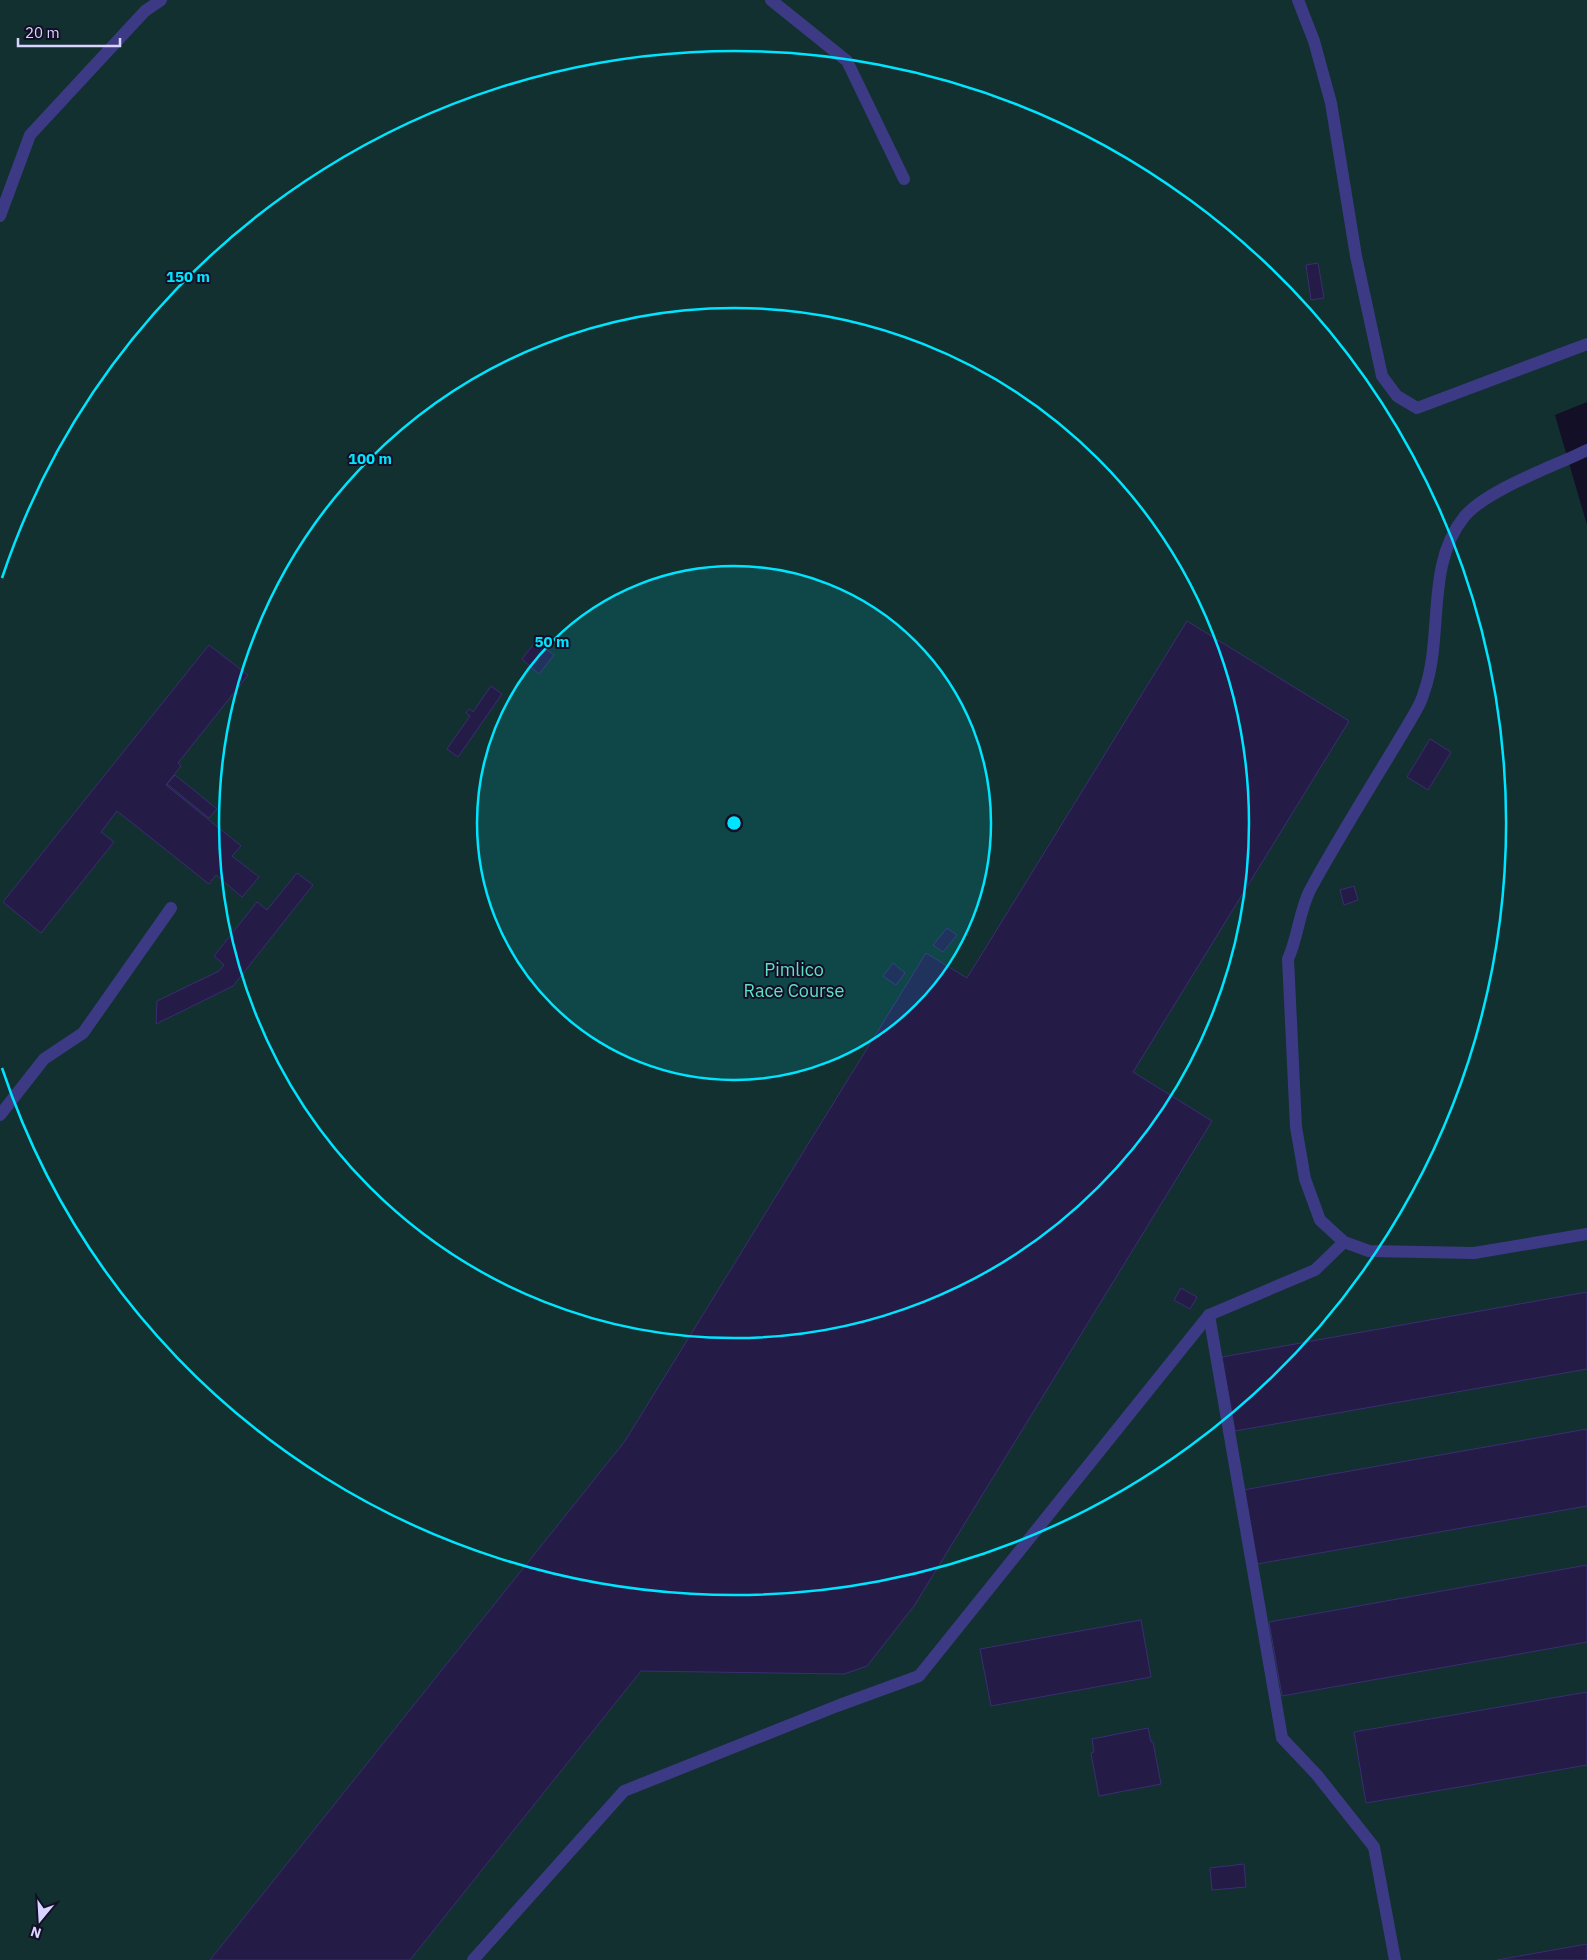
<svg xmlns="http://www.w3.org/2000/svg" width="1587" height="1960" font-family="'IBM Plex Sans',sans-serif">
	<style>
		.green { fill: #12302f }
		.building { fill: #241b47; stroke: #3b2d73 }
		.lines { fill: none; stroke-linecap: round; stroke-linejoin: round }
		.minor { stroke: #3d3a85; stroke-width: 12 }
		.ring { fill: none; stroke: #00e5ff; stroke-width: 2.5 }
		.labels { text-anchor: middle; stroke-width: 4; stroke-linejoin: round; paint-order: stroke }
		.park-label { font-size: 18px; fill: #5fe0c0; stroke: #130f26 }
		.centre { fill: #00e5ff; stroke: #130f26; stroke-width: 2.5 }
		.ring-label { font-size: 15px; text-anchor: middle; font-weight: bold; fill: #00e5ff; stroke: #130f26; stroke-width: 4; stroke-linejoin: round; paint-order: stroke }
	</style>
	<rect width="100%" height="100%" fill="#130f26"/>
	<path class="green" d="M 0,0 L 1587,0 L 1587,402 L 1555,415 L 1587,525 L 1587,1960 L 0,1960 Z"/>
	<g class="building">
		<path d="M 1318,263 L 1324,298 L 1311,300 L 1306,265 Z"/>
		<path d="M 1187,621 L 1349,721 L 1133,1072 L 1212,1121 L 914,1606 L 867,1666 L 844,1674 L 641,1671 L 410,1960 L 210,1960 L 625,1441 L 926,953 L 967,978 Z"/>
		<path d="M 536,641 L 554,655 L 539,674 L 522,659 Z"/>
		<path d="M 209,645 L 248,675 L 178,763 L 181,766 L 166,785 L 241,846 L 232,856 L 259,877 L 242,897 L 216,875 L 209,884 L 117,811 L 101,832 L 114,842 L 41,933 L 3,902 Z"/>
		<path d="M 491,686 L 502,694 L 458,757 L 447,749 L 470,716 L 466,713 L 469,709 L 473,712 Z"/>
		<path d="M 1430,739 L 1451,752 L 1428,790 L 1407,777 Z"/>
		<path d="M 175,775 L 217,809 L 209,818 L 167,784 Z"/>
		<path d="M 297,873 L 313,885 L 233,986 L 156,1024 L 157,1001 L 219,971 L 224,965 L 214,956 L 257,902 L 267,910 Z"/>
		<path d="M 1354,886 L 1358,900 L 1344,905 L 1340,890 Z"/>
		<path d="M 947,928 L 957,935 L 943,952 L 933,945 Z"/>
		<path d="M 893,963 L 905,973 L 896,985 L 883,976 Z"/>
		<path d="M 1181,1288 L 1197,1297 L 1190,1309 L 1174,1300 Z"/>
		<path d="M 1587,1292 L 1587,1369 L 1235,1431 L 1222,1357 Z"/>
		<path d="M 1587,1429 L 1587,1506 L 1257,1564 L 1243,1490 Z"/>
		<path d="M 1587,1565 L 1587,1642 L 1282,1696 L 1269,1622 Z"/>
		<path d="M 1141,1620 L 1151,1677 L 991,1706 L 980,1649 Z"/>
		<path d="M 1587,1692 L 1587,1765 L 1366,1803 L 1354,1732 Z"/>
		<path d="M 1148,1728 L 1151,1742 L 1153,1742 L 1161,1784 L 1099,1796 L 1091,1753 L 1094,1752 L 1092,1739 Z"/>
		<path d="M 1244,1864 L 1246,1887 L 1212,1890 L 1210,1868 Z"/>
		<path d="M 1587,1944 L 1587,1960 L 1497,1960 Z"/>
	</g>
	<g class="lines">
		<g class="minor">
			<path d="M 771,0 L 847,61 L 904,179"/>
			<path d="M 1298,0 L 1314,41 L 1331,103 L 1356,256 L 1382,376 L 1397,396 L 1417,408 L 1587,344"/>
			<path d="M 0,216 L 30,135 L 145,11 L 161,0"/>
			<path d="M 1587,450 C 1555,466 1486,490 1464,517 C 1425,565 1444,638 1424,692 C 1422,701 1417,709 1413,716 C 1379,774 1342,831 1310,890 C 1299,912 1298,937 1288,959 L 1296,1127 L 1305,1179 L 1320,1220 L 1344,1242 L 1369,1251 L 1474,1253 L 1587,1234"/>
			<path d="M 0,1115 L 44,1059 L 83,1033 L 171,908"/>
			<path d="M 1209,1315 L 1282,1738 L 1317,1775 L 1374,1847 L 1395,1960"/>
			<path d="M 473,1960 L 624,1791 L 837,1706 L 919,1676 L 1209,1315 L 1315,1270 L 1344,1242"/>
		</g>
	</g>
	<circle cx="734" cy="823" r="257" fill="#00e5ff" fill-opacity=".12"/>
	<g class="ring">
		<circle cx="734" cy="823" r="257"/>
		<circle cx="734" cy="823" r="515"/>
		<path d="M2 578A772 772 0 1 1 2 1068"/>
	</g>
	<g class="labels">
		<g class="park-label">
			<text x="794" y="976">Pimlico<tspan x="794" dy="21">Race Course</tspan></text>
		</g>
	</g>
	<circle cx="734" cy="823" r="8" class="centre"/>
	<g class="ring-label">
		<text x="188" y="282">150 m</text>
		<text x="370" y="464">100 m</text>
		<text x="552" y="647">50 m</text>
	</g>
	<g transform="translate(40 1920) rotate(198)" stroke="#130f26" stroke-width="4" paint-order="stroke">
	<path d="M0-4L9 19L0 12L-9 19Z" fill="#d9d4ff"/>
	<text y="-8" font-size="14" font-weight="bold" text-anchor="middle" fill="#d9d4ff">N</text>
	</g>
	<path d="M18 38v8h102v-8" fill="none" stroke="#d9d4ff" stroke-width="2.5"/>
	<text x="25" y="38" font-size="15" fill="#d9d4ff" stroke="#130f26" stroke-width="4" paint-order="stroke">20 m</text>
</svg>
